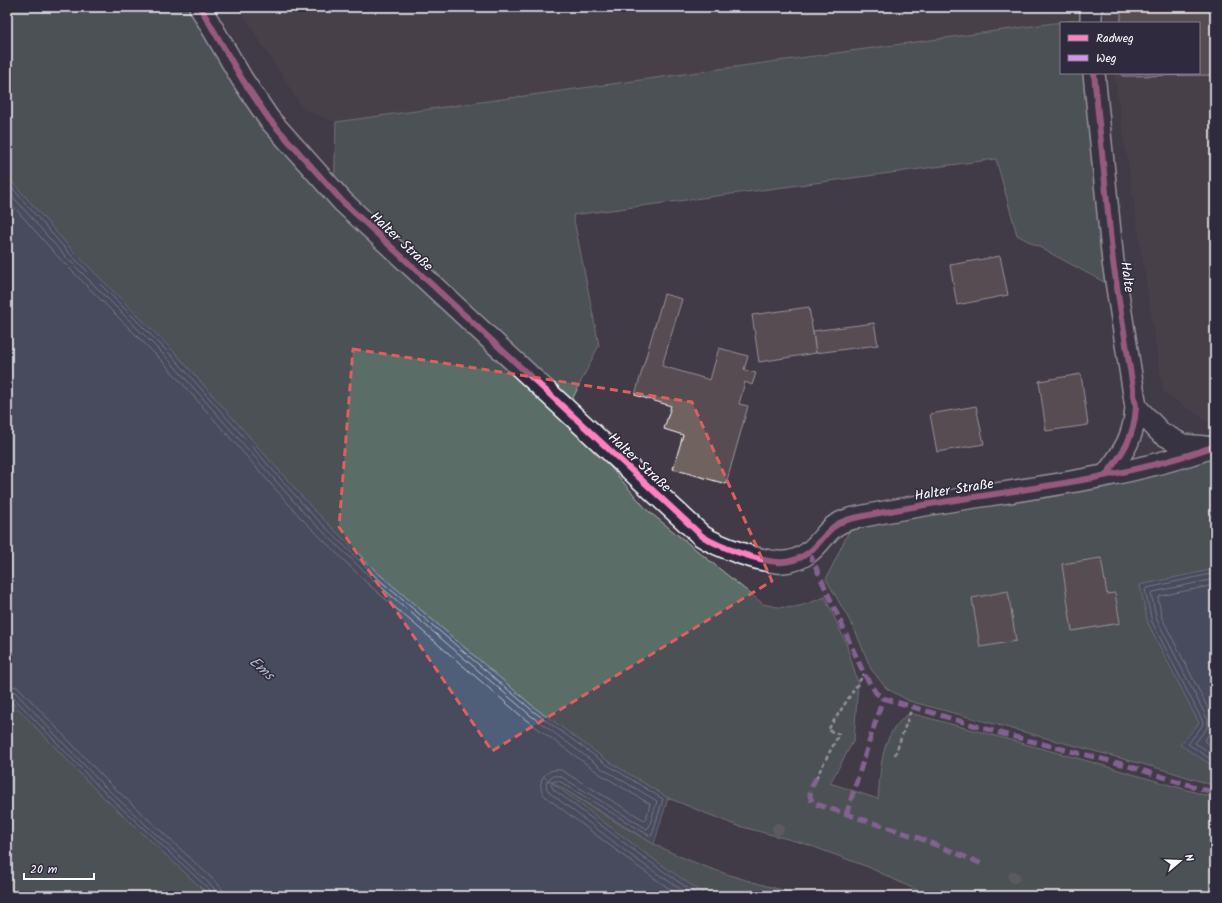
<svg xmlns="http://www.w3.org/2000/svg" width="1222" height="903" font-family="Kalam,sans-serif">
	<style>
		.built { fill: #50474e }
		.green { fill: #5a6d66; stroke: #acb6b2 }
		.water { fill: #4f5f79; stroke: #959faf }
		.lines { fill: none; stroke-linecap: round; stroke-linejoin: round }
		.shore { stroke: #b9bfc9; stroke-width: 1 }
		.building { fill: #70625e; stroke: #fff }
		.street-casing { stroke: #fff; stroke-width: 24 }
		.path { stroke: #fff; stroke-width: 2.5; stroke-dasharray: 4 3; stroke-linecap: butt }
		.street { stroke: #2f2a3d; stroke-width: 21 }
		.quiet { stroke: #d193ec; stroke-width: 5; stroke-dasharray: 10 5; stroke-linecap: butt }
		.cycleway-casing { stroke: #2f2a3d; stroke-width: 8 }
		.cycleway { stroke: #ff80c0; stroke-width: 6 }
		.tree { fill: #7c7f82 }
		.marked { fill: none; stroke: #e05e5e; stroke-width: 3; stroke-dasharray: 8 5; stroke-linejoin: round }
		.labels { text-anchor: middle; stroke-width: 3; stroke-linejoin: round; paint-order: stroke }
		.street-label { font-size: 14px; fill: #fff; stroke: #2f2a3d }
		.water-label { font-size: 15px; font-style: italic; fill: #b0b7c3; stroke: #2f2a3d }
	</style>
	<rect width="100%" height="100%" fill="#423b47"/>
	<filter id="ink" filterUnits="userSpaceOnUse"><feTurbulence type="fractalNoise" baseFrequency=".025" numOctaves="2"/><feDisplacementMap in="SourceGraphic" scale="8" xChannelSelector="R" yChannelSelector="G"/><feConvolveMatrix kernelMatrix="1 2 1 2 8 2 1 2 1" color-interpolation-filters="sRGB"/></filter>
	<g filter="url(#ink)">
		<path class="built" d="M 238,7 L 1215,7 L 1215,426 L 1163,392 L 1114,73 L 1199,73 L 1199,23 L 1107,23 L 1105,16 L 336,122 L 304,110 Z"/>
		<g class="green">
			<path d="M 7,7 L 194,7 L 334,200 L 336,122 L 1083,19 L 1083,23 L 1061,23 L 1061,73 L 1085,73 L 1113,287 L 1017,235 L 996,159 L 573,215 L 599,345 L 565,414 L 647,510 L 763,604 C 791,611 799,607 825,597 L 846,643 L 858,683 L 854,740 L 830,783 L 878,799 C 881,767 880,733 910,713 L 1084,760 L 1215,798 L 1215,896 L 929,896 L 868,867 L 806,844 L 735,825 L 668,798 L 608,761 L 535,708 L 379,574 L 312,508 L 176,354 L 71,249 L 7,176 Z"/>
			<path d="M 1215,452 L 1215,569 L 1140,585 L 1148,623 L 1199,723 L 1181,745 L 1215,767 L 1215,786 L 1168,771 L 909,701 L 886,688 L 871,669 L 855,630 L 826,579 L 849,531 L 887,518 Z"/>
			<path d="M 7,697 L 97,791 L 210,896 L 7,896 Z"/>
			<path d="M 540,774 C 577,797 615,823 654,844 C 702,869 753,883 806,896 L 707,896 L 646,854 Z"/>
		</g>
		<g class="water">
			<path d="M 7,176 L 71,249 L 176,354 L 312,508 L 379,574 L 535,708 L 608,761 L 668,798 L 654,844 L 544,777 L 646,854 L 707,896 L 210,896 L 97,791 L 7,697 Z"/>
			<path d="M 1215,569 L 1215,767 L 1180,745 L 1199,723 L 1148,623 L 1140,585 Z"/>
		</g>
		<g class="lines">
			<g class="shore">
				<path d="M 7,182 L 68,252 L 173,357 L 309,511 L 376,577 L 533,711 L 606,764 L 663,799 L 652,835 L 650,836 L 559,781 L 554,781 L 551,785 L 553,789 L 643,857 L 699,896"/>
				<path d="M 7,190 L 64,255 L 169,360 L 305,514 L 373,580 L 530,715 L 603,769 L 657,801 L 649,827 L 647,829 L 560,776 L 552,776 L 546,783 L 547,789 L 550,793 L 640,862 L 691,896"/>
				<path d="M 7,199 L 60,259 L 165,364 L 301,518 L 369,585 L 526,720 L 600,774 L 650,804 L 646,819 L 644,820 L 561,770 C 544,767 534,785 546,797 L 637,866 L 680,896"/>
				<path d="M 1215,573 L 1147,588 L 1145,590 L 1152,622 L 1203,722 L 1202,726 L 1188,744 L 1215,762"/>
				<path d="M 1215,579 L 1153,592 L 1151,594 L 1157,620 L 1208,720 L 1207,728 L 1195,743 L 1215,756"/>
				<path d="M 1215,585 L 1160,596 L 1158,598 L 1162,618 L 1213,718 L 1213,729 L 1204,741 L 1215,749"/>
				<path d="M 7,684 L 19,688 L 107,781 L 218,884 L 222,889 L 223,896"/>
				<path d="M 7,690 L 15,692 L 103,785 L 214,888 L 217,896"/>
				<path d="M 7,695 L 12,696 L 100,788 L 211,891 L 212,896"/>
			</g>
		</g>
		<g class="building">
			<path d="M 1121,7 L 1215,7 L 1215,75 L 1122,76 L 1122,73 L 1199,73 L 1199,23 L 1121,23 Z"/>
			<path d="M 1000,256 L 1008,295 L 957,305 L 950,265 Z"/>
			<path d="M 664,294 L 682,299 L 662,366 L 710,380 L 719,348 L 748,356 L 744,370 L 756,373 L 752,385 L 745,382 L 739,404 L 748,406 L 726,484 L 673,469 L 683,435 L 664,429 L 671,406 L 635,395 Z"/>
			<path d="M 809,307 L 816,353 L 759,362 L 752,315 Z"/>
			<path d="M 874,323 L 878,345 L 816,353 L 813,331 Z"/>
			<path d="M 1081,374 L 1088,425 L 1046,431 L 1039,381 Z"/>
			<path d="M 976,406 L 984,444 L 937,452 L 930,414 Z"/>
			<path d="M 1101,558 L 1107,594 L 1115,593 L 1120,623 L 1072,631 L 1062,564 Z"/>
			<path d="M 1008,591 L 1016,641 L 980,647 L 972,598 Z"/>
		</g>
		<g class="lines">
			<defs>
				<g id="street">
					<path d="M 200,7 L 242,79 L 269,119 L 343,202 L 702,536 C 719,547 756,560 777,562 C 788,563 800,559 808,553 C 826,539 826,526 850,519 C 971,492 1098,488 1215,446"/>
					<path d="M 1091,23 L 1091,7"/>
					<path d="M 1094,73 L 1113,262 L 1136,407 C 1134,438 1124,451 1106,475"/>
					<path d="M 1136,407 L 1161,433 L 1183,445 L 1205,447"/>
				</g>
			</defs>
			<use href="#street" class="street-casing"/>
			<g class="path">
				<path d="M 895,755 L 912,707"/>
				<path d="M 816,778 L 839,734 L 828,730 L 864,674"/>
			</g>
			<use href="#street" class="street"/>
			<g class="quiet">
				<path d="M 809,552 L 864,674 L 876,693 L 883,698 L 1003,734 L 1122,764 L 1215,793"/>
				<path d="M 816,778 C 811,788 807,793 813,803 L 919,838 L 985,865"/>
				<path d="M 846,815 L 883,698"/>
			</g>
			<defs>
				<g id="cycleway">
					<path d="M 200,7 L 242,79 L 269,119 L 343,202 L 702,536 C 719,547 756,560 777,562 C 788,563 800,559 808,553 C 826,539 826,526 850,519 C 971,492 1098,488 1215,446"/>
					<path d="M 1094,73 L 1113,262 L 1136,407 C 1134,438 1124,451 1106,475"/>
				</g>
			</defs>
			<use href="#cycleway" class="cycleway-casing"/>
			<use href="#cycleway" class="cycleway"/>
		</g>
		<g class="tree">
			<circle cx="778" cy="829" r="6"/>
			<circle cx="1014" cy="877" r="6"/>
		</g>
	</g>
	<path d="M0 0H1222V903H0ZM 353,349 L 692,402 L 772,581 L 492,751 L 339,527 Z" fill="#423b47" fill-opacity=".55" fill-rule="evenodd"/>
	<path class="marked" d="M 353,349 L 692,402 L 772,581 L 492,751 L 339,527 Z"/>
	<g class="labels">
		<g class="street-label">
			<text transform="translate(402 241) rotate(43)" y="5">Halter Straße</text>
			<text transform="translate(1128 277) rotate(82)" y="5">Halte</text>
			<text transform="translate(640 462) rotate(43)" y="5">Halter Straße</text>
			<text transform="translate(954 489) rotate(-9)" y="5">Halter Straße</text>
		</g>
		<g class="water-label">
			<text transform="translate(262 668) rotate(42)" y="5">Ems</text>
		</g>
	</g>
	<rect width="1222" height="903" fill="none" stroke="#2f2a3d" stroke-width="24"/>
	<rect x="12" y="12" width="1198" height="879" fill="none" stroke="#fff" stroke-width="1.5" filter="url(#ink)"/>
	<rect x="1060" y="22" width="140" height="52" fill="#2f2a3d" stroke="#827f8b"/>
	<rect x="1068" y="35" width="20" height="6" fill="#ff80c0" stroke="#827f8b"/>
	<text x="1096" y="42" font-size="12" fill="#ffffff">Radweg</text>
	<rect x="1068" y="55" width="20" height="6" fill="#d193ec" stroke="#827f8b"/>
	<text x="1096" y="62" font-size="12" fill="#ffffff">Weg</text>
	<g transform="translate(1180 861) rotate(71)" stroke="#2f2a3d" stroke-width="3" paint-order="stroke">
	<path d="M0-3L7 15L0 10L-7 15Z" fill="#ffffff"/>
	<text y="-6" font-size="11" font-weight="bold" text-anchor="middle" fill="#ffffff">N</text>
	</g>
	<path d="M24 873v6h70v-6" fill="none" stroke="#ffffff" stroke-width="2"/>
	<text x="30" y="873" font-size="12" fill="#ffffff" stroke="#2f2a3d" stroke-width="3" paint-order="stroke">20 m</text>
</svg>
